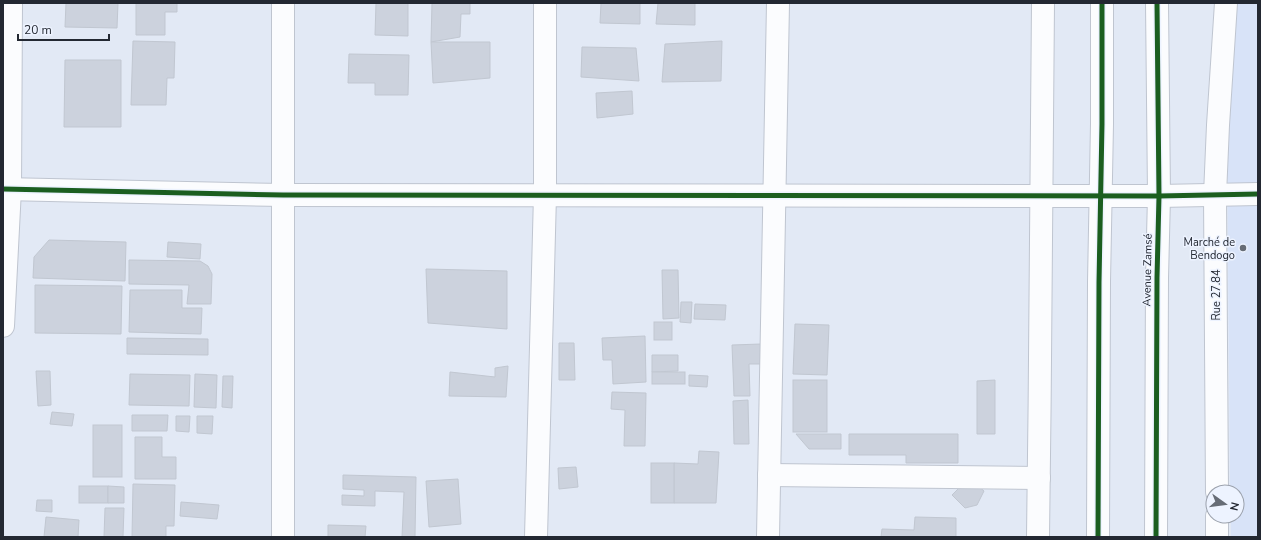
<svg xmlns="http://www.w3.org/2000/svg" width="1261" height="540" font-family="'Nunito Sans',sans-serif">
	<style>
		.built { fill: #d8e3f8 }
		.building { fill: #ccd2dd; stroke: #c1c7d1 }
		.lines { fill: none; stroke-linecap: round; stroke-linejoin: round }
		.minor-casing { stroke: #bfc5d0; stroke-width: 24 }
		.tertiary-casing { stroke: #bfc5d0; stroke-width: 24 }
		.trunk-casing { stroke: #bfc5d0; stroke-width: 24 }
		.minor { stroke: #fbfcfe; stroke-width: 22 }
		.tertiary { stroke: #fbfcfe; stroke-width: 22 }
		.trunk { stroke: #fbfcfe; stroke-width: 22 }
		.cycleway-casing { stroke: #edf3ff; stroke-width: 8 }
		.cycleway { stroke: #1b5e20; stroke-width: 5 }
		.poi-dot { fill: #666c76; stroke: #edf3ff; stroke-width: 1.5 }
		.labels { text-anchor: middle; stroke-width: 3; stroke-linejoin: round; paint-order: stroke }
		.poi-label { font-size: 11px; fill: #232832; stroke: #edf3ff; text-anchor: end }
		.street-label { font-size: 11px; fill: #232832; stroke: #edf3ff }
	</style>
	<rect width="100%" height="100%" fill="#e2e9f5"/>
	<path class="built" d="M 1226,3 L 1258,3 L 1258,537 L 1231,537 L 1231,516 L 1237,516 L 1237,492 L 1230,492 Z"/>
	<g class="building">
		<path d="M 66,3 L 118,3 L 117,28 L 65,27 Z"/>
		<path d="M 136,3 L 177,3 L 177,12 L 165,12 L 165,35 L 136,35 Z"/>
		<path d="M 376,3 L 408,3 L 408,36 L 375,35 Z"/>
		<path d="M 432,3 L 470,3 L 470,14 L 461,14 L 460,37 L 431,42 Z"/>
		<path d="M 601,3 L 640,3 L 640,24 L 600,23 Z"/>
		<path d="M 658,3 L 695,3 L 695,25 L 656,24 Z"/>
		<path d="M 133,41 L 175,42 L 174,78 L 167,78 L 166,105 L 131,105 Z"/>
		<path d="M 722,41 L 721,81 L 662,82 L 665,44 Z"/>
		<path d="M 431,42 L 490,42 L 490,78 L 433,83 Z"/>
		<path d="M 582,47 L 636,48 L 639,81 L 581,77 Z"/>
		<path d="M 349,54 L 409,55 L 408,95 L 375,95 L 375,83 L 348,83 Z"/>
		<path d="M 65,60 L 121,60 L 121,127 L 64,127 Z"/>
		<path d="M 632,91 L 633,114 L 597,118 L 596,93 Z"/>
		<path d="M 49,240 L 126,242 L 125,281 L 33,278 L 34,257 Z"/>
		<path d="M 168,242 L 201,244 L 200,259 L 167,257 Z"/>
		<path d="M 129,260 L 200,261 L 208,266 L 212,274 L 211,304 L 187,304 L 189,285 L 129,284 Z"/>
		<path d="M 426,269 L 507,271 L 507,329 L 428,323 Z"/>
		<path d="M 662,270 L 678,270 L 679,318 L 663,319 Z"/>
		<path d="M 35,285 L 122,286 L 121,334 L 35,333 Z"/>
		<path d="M 130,290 L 182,290 L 182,308 L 202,308 L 201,334 L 129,332 Z"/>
		<path d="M 681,302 L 692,302 L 691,323 L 680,322 Z"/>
		<path d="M 695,304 L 726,305 L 725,320 L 694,319 Z"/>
		<rect x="654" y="322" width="18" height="18"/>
		<path d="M 795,324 L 829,325 L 827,375 L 793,374 Z"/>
		<path d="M 645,336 L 646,382 L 613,384 L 612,360 L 603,360 L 602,338 Z"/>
		<path d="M 127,338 L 208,339 L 208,355 L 127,354 Z"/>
		<path d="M 559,343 L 574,343 L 575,380 L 559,380 Z"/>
		<path d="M 761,344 L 761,364 L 749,364 L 750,396 L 734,396 L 732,345 Z"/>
		<path d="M 652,355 L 678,355 L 678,371 L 652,372 Z"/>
		<path d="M 508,366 L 506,397 L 449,396 L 450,372 L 495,377 L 495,368 Z"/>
		<path d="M 36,371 L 50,371 L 51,405 L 38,406 Z"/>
		<rect x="652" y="372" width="33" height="12"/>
		<path d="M 130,374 L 190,375 L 189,406 L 129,405 Z"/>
		<path d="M 195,374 L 217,375 L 216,408 L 194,407 Z"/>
		<path d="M 689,375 L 708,376 L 707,387 L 689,386 Z"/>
		<path d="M 223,376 L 233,376 L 232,408 L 222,407 Z"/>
		<rect x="793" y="380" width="34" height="52"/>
		<path d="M 995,380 L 995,434 L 977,434 L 977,381 Z"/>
		<path d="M 612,392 L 646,393 L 645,446 L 624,446 L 625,410 L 611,409 Z"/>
		<path d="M 748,400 L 749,444 L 734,444 L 733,401 Z"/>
		<path d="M 52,412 L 74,414 L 72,426 L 50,424 Z"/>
		<path d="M 132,415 L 168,415 L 167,431 L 132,431 Z"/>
		<path d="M 176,416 L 190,416 L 189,432 L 176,431 Z"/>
		<path d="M 197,416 L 213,416 L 212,434 L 197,433 Z"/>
		<rect x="93" y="425" width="29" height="52"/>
		<path d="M 796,434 L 841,434 L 841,449 L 809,449 Z"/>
		<path d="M 849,434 L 958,434 L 958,463 L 906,463 L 906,455 L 849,455 Z"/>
		<path d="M 135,437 L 162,437 L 162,457 L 176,457 L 176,479 L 135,479 Z"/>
		<path d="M 699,451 L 719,452 L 716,503 L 674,503 L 674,463 L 698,464 Z"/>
		<rect x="651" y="463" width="23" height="40"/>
		<path d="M 576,467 L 578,487 L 559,489 L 558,468 Z"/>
		<path d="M 343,475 L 416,477 L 415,537 L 402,537 L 404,492 L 375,491 L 375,506 L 342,505 L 342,495 L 364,496 L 364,490 L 343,489 Z"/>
		<path d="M 969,478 L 984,491 L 977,505 L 965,508 L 952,495 Z"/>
		<path d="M 458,479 L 461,524 L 429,527 L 426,481 Z"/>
		<path d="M 133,484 L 175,485 L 174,526 L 166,526 L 166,537 L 132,537 Z"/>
		<rect x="79" y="486" width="29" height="17"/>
		<path d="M 108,486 L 124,487 L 124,503 L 108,503 Z"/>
		<path d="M 37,500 L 52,500 L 52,512 L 36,511 Z"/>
		<path d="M 181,502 L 219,505 L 217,519 L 180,516 Z"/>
		<path d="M 105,508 L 124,508 L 123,537 L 104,537 Z"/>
		<path d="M 46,517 L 79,520 L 78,537 L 44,537 Z"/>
		<path d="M 915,517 L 956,518 L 956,537 L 881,537 L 882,529 L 914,530 Z"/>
		<path d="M 328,525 L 366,526 L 365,537 L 328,537 Z"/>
	</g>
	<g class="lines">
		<defs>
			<g id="minor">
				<path d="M 3,189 L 283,195 L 1100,196"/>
				<path d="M 3,326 L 10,189 L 11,3"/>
				<path d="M 769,475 L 1039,478"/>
				<path d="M 1217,492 L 1215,195 L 1218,125 L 1226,3"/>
				<path d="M 1217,516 L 1217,537"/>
				<path d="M 283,537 L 283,3"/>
				<path d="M 536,537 L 545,195 L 545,3"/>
				<path d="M 768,537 L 778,3"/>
				<path d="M 1038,537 C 1040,359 1043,181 1043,3"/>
			</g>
			<path id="tertiary" d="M 1100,196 L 1159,196 L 1258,194"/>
			<g id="trunk">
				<path d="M 1098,537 L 1099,282 L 1102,124 L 1102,3"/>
				<path d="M 1156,537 L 1157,278 L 1159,196 L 1157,3"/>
			</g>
		</defs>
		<use href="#minor" class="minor-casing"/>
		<use href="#tertiary" class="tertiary-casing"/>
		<use href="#trunk" class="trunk-casing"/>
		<use href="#minor" class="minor"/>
		<use href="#tertiary" class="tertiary"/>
		<use href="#trunk" class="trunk"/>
		<defs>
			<g id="cycleway">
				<path d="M 3,189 L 283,195 L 1159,196 L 1258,194"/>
				<path d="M 1098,537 L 1099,282 L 1102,124 L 1102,3"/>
				<path d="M 1156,537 L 1157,278 L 1159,196 L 1157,3"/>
			</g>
		</defs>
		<use href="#cycleway" class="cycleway-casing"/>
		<use href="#cycleway" class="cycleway"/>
	</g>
	<circle class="poi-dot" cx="1243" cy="248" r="4"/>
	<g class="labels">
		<g class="poi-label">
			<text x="1235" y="246">Marché de<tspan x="1235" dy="13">Bendogo</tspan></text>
		</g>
		<g class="street-label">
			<text transform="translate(1147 270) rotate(-89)" y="4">Avenue Zamsé</text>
			<text transform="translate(1216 295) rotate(-90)" y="4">Rue 27.84</text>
		</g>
	</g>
	<rect width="1261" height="540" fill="none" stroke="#232832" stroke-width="8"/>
	<g transform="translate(1225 504) rotate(104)"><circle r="19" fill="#edf3ff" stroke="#9ca2ad"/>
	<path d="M0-3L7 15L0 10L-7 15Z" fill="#666c76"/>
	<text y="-6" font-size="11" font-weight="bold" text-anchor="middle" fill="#232832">N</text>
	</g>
	<path d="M18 34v6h91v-6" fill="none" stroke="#232832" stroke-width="2"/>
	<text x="24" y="34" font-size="12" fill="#232832" stroke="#edf3ff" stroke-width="3" paint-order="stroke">20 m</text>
</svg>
